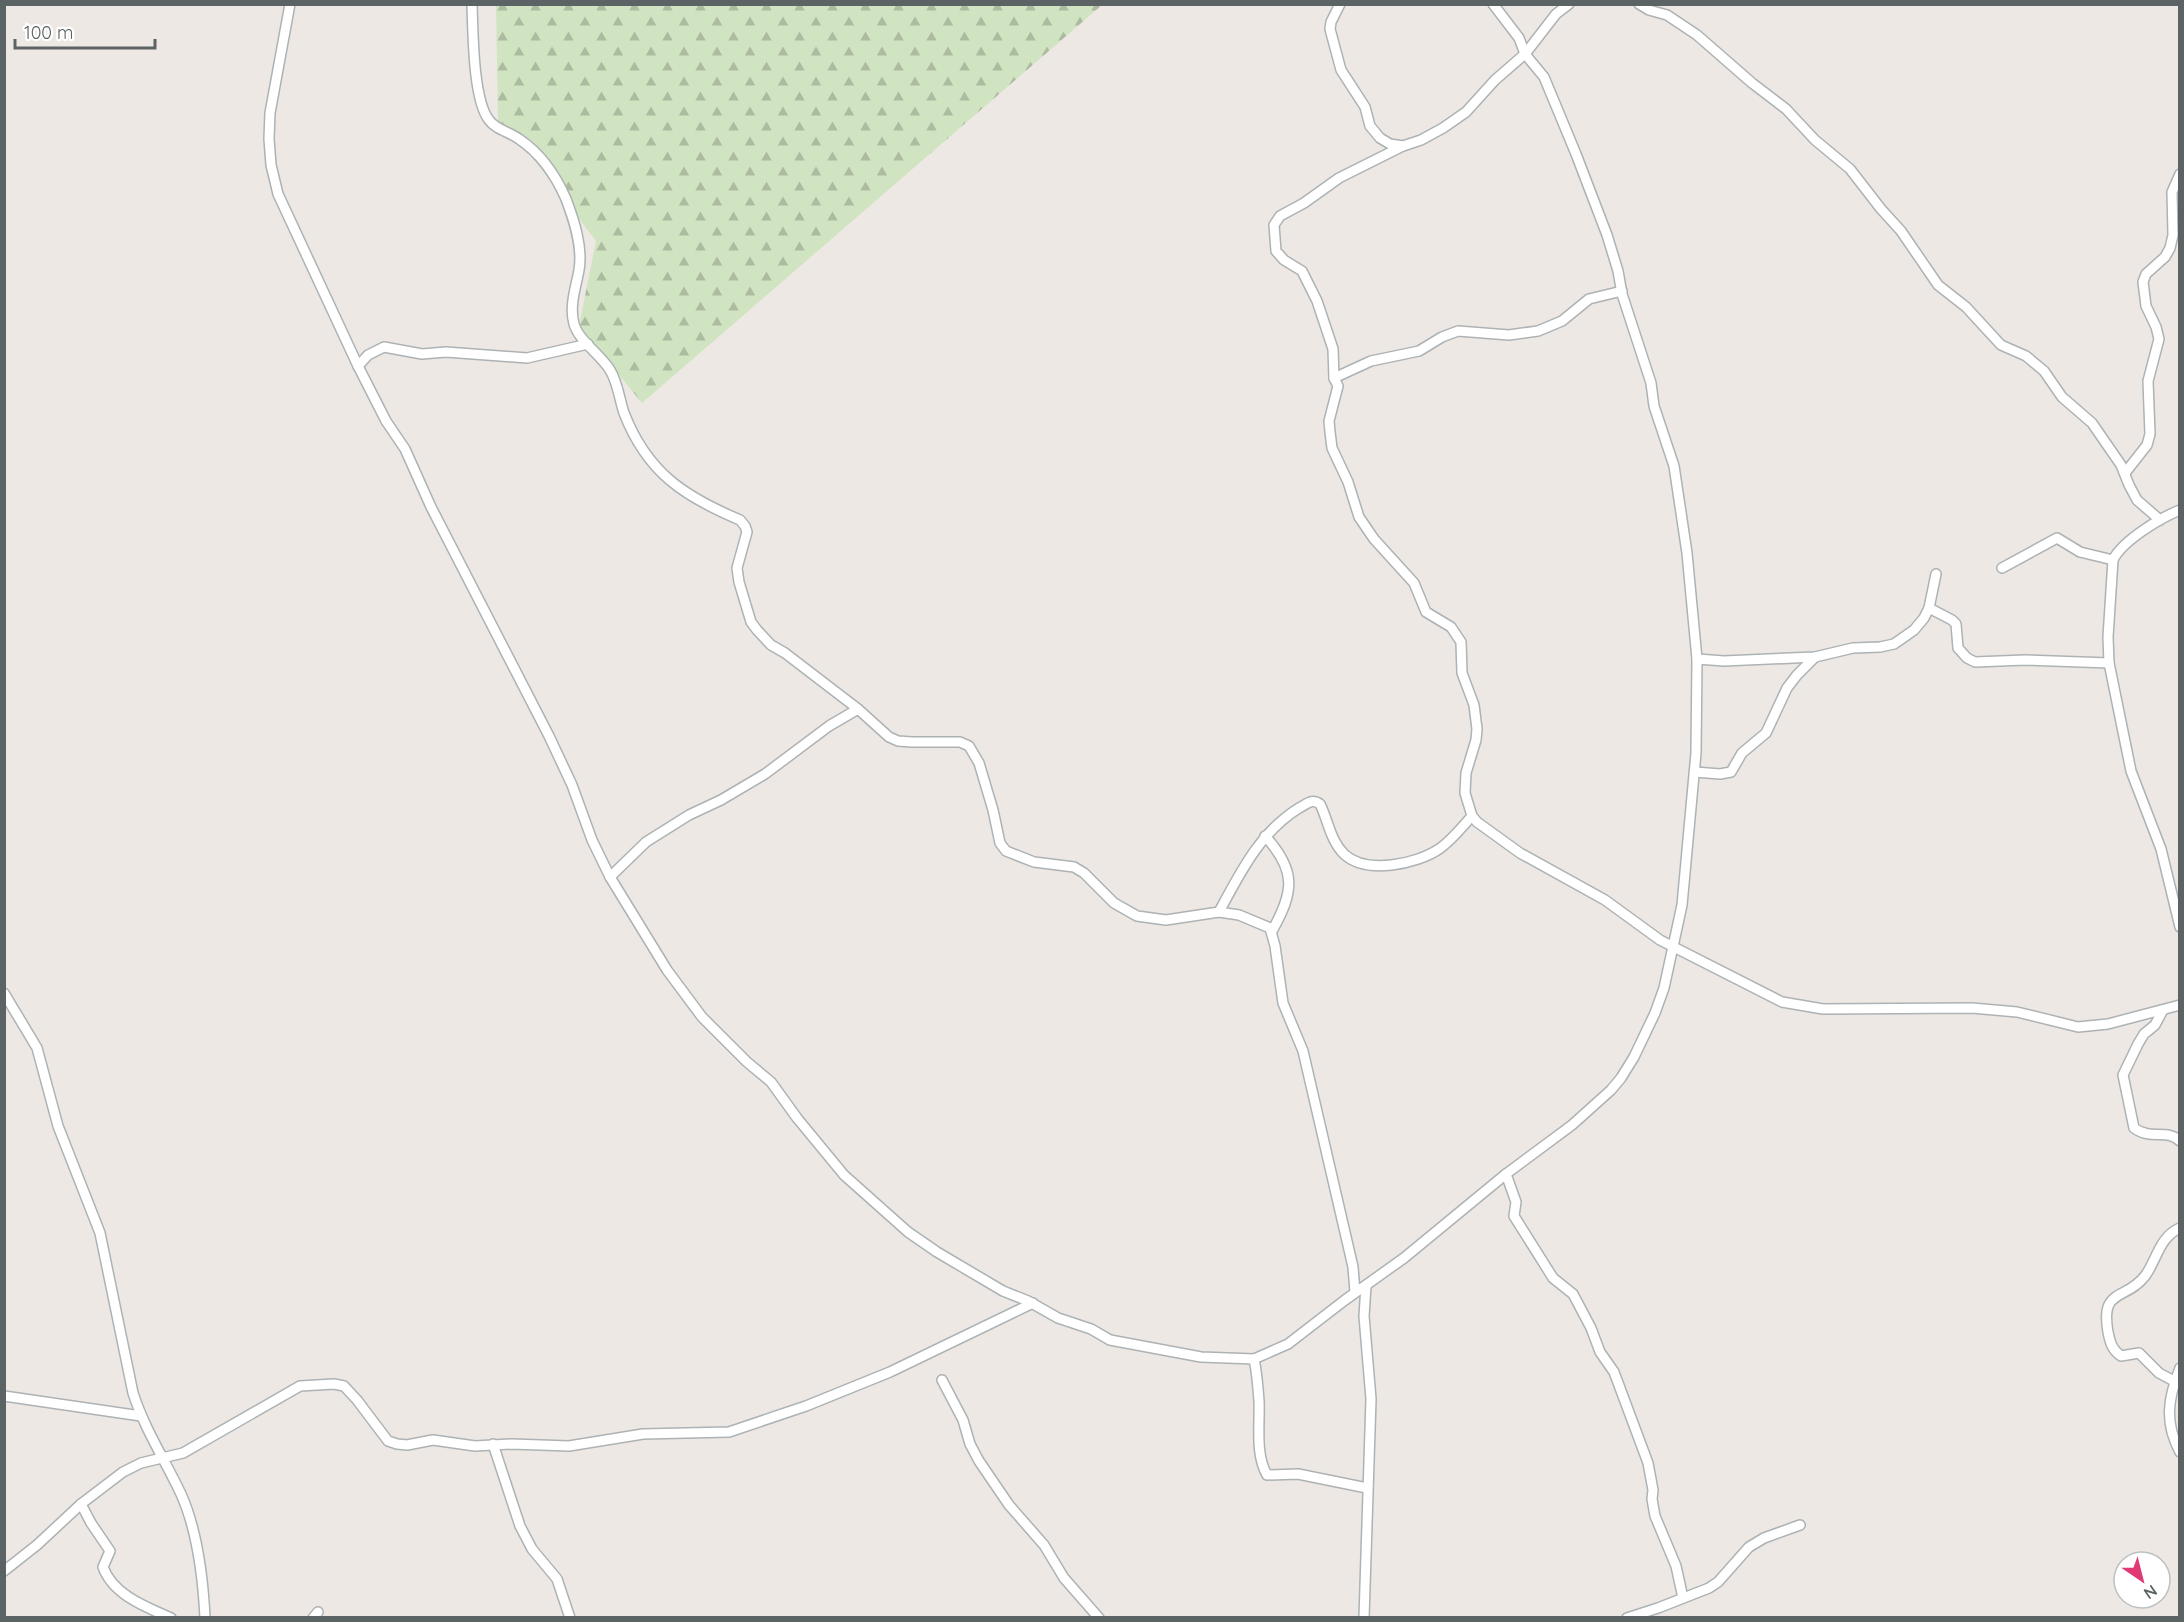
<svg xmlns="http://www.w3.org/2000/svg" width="2184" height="1622" font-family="Quicksand,sans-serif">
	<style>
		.forest { fill: url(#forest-firs) }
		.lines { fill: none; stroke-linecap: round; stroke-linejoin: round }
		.minor-casing { stroke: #adb2b4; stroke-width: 12 }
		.minor { stroke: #fff; stroke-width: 9 }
	</style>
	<defs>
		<pattern id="forest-firs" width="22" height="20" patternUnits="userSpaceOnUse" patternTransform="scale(1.5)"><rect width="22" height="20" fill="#d1e4c2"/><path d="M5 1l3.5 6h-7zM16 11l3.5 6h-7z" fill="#adbca1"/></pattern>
	</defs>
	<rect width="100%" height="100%" fill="#eee8e4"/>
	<path class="forest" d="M 496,5 L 1102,5 L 642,403 L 579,326 L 596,241 L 532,157 L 498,122 Z"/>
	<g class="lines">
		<defs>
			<g id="minor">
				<path d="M 290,4 L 270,113 L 269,139 L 271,165 L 278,194 L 358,366 L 386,421 L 405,449 L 431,507 L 549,736 L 572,785 L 592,840 L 610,877 L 667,970 L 702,1017 L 747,1062 L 771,1082 L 797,1118 L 844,1175 L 908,1232 L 937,1252 L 1003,1291 L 1028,1301 L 1058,1318 L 1091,1329 L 1110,1340 L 1201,1357 L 1254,1359 L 1288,1344 L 1345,1300 L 1404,1258 L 1506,1174 L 1572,1125 L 1611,1090 L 1621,1078 L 1634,1057 L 1655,1013 L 1664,988 L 1682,905 L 1696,753 L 1697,659 L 1687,553 L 1674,466 L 1654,406 L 1651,383 L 1622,294 L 1618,271 L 1607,235 L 1576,154 L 1544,77 L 1525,54 L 1519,38 L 1493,4"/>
				<path d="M 472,4 C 473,32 473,100 489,120 C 496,130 510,132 519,139 C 540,153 556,176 566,199 C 574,220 583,247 579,270 C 576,287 569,306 574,324 C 579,341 600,354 610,370 C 618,383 619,398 624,413 C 647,472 683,496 740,520 L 745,526 L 747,532 L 737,568 L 739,582 L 751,622 L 757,630 L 771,645 L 785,653 L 858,709 L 889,737 L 898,741 L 912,742 L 960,742 L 969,746 L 979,763 L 993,810 L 1000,843 L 1006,851 L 1034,862 L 1074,867 L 1084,873 L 1114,903 L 1137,916 L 1166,920 L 1219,912 L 1239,915 L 1270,928 L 1275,946 L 1283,1003 L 1303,1051 L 1353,1267 L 1355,1292"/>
				<path d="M 1340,4 L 1331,22 L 1330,29 L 1341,70 L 1365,107 L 1370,126 L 1380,138 L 1390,144 L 1403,146 L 1421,140 L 1443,128 L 1466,112 L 1495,80 L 1525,54 L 1556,14 L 1569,4"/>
				<path d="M 1639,4 L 1649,10 L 1667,15 L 1697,35 L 1752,83 L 1786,109 L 1815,140 L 1850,169 L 1881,209 L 1901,231 L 1938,285 L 1966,307 L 2001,345 L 2026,356 L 2044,371 L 2062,397 L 2092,423 L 2121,465 L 2129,485 L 2137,500 L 2160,520"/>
				<path d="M 1403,146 L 1339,178 L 1304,203 L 1280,216 L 1274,225 L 1276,251 L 1284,260 L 1302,271 L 1317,301 L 1333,349 L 1334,378 L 1338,386 L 1329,421 L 1330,432 L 1332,448 L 1348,482 L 1359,517 L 1374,539 L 1414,583 L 1426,612 L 1451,627 L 1461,642 L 1462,673 L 1474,705 L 1477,729 L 1476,740 L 1466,773 L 1465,793 L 1472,816 L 1477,822 L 1520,853 L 1605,900 L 1660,940 L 1782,1002 L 1823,1009 L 1972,1008 L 2017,1012 L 2078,1027 L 2108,1024 L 2180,1005"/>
				<path d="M 358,366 L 368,355 L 384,347 L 422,354 L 446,352 L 527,358 L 588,344"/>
				<path d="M 1334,378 L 1371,361 L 1419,351 L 1442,337 L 1458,331 L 1509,335 L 1538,331 L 1562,321 L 1589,299 L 1622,291"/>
				<path d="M 2125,473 L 2147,445 L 2150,434 L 2148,381 L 2159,339 L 2156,327 L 2146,306 L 2143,282 L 2146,274 L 2165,257 L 2170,248 L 2173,235 L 2172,192 L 2180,174"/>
				<path d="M 2180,510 C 2160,518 2122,541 2113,560 L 2108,637 L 2109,663 L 2131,771 L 2161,849 L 2180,927"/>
				<path d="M 2002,568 L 2057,538 L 2080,552 L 2113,560"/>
				<path d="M 1929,608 L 1952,620 L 1956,624 L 1958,648 L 1967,658 L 1975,662 L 2025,660 L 2109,663"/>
				<path d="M 1697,659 L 1724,661 L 1815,657 L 1853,648 L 1880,647 L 1894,644 L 1914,630 L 1924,618 L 1929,608 L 1936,574"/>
				<path d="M 1695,772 L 1720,774 L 1731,772 L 1742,753 L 1766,733 L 1787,688 L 1797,675 L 1815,657"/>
				<path d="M 1265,836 C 1297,871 1294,892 1272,931"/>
				<path d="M 610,877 L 646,842 L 689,815 L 721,800 L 765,774 L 829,726 L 858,709"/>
				<path d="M 1219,912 C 1240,873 1260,832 1299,808 C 1307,804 1312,798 1320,804 C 1328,820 1330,840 1344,854 C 1366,875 1417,864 1439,849 C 1451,841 1462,827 1472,816"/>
				<path d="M 4,993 L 37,1048 L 58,1126 L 100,1233 L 133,1393 C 145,1430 165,1460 181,1494 C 198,1532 203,1577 205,1618"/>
				<path d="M 2163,1010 L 2155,1025 L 2144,1034 L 2138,1044 L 2123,1075 L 2134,1128 C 2152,1141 2166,1128 2180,1141"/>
				<path d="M 1506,1174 L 1516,1202 L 1514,1216 L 1553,1278 L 1573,1294 L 1591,1328 L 1600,1352 L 1614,1372 L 1648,1463 L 1653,1490 L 1652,1499 L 1655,1516 L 1676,1566 L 1683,1598"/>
				<path d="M 1254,1359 C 1257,1373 1258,1387 1259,1401 C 1260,1425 1255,1454 1267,1475 L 1298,1474 L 1367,1488"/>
				<path d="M 2180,1368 C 2168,1398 2164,1423 2180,1452"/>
				<path d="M 942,1380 L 963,1420 L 970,1444 L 979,1461 L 1009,1505 L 1044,1545 L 1064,1578 L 1099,1618"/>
				<path d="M 2174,1381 L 2159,1373 L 2139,1353 L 2121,1356 C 2112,1350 2110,1342 2108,1332 C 2100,1287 2126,1301 2145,1276 C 2157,1260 2159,1237 2180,1228"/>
				<path d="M 4,1396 L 141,1416"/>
				<path d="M 493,1444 L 520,1526 L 532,1549 L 557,1579 L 570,1618"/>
				<path d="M 81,1504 L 91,1523 L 110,1551 L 103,1567 C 113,1595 146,1607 171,1618"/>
				<path d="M 4,1571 L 37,1545 L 81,1504 L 123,1472 L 141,1463 L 183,1453 L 300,1386 L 334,1384 L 344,1386 L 357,1400 L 388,1441 L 397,1444 L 407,1445 L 433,1440 L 475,1446 L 512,1444 L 569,1446 L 643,1434 L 729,1432 L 806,1406 L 890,1372 L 1033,1303"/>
				<path d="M 313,1618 L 318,1612"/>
				<path d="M 1364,1618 L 1371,1399 L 1364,1316 L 1366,1286"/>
				<path d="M 1627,1618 L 1658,1608 L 1709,1588 L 1718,1582 L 1749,1547 L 1764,1538 L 1800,1525"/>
			</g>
		</defs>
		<use href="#minor" class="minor-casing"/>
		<use href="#minor" class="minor"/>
	</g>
	<rect width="2184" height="1622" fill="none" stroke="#5c6364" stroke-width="12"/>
	<g transform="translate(2142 1580) rotate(145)"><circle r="28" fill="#ffffff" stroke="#bec1c1" stroke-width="1.5"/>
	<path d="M0-4.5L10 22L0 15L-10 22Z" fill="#df3a75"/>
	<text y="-9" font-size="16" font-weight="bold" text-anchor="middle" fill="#5c6364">N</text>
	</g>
	<path d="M15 39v9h140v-9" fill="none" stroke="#5c6364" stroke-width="3"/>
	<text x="24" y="39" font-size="18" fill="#5c6364" stroke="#ffffff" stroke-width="4.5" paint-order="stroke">100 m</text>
</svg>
